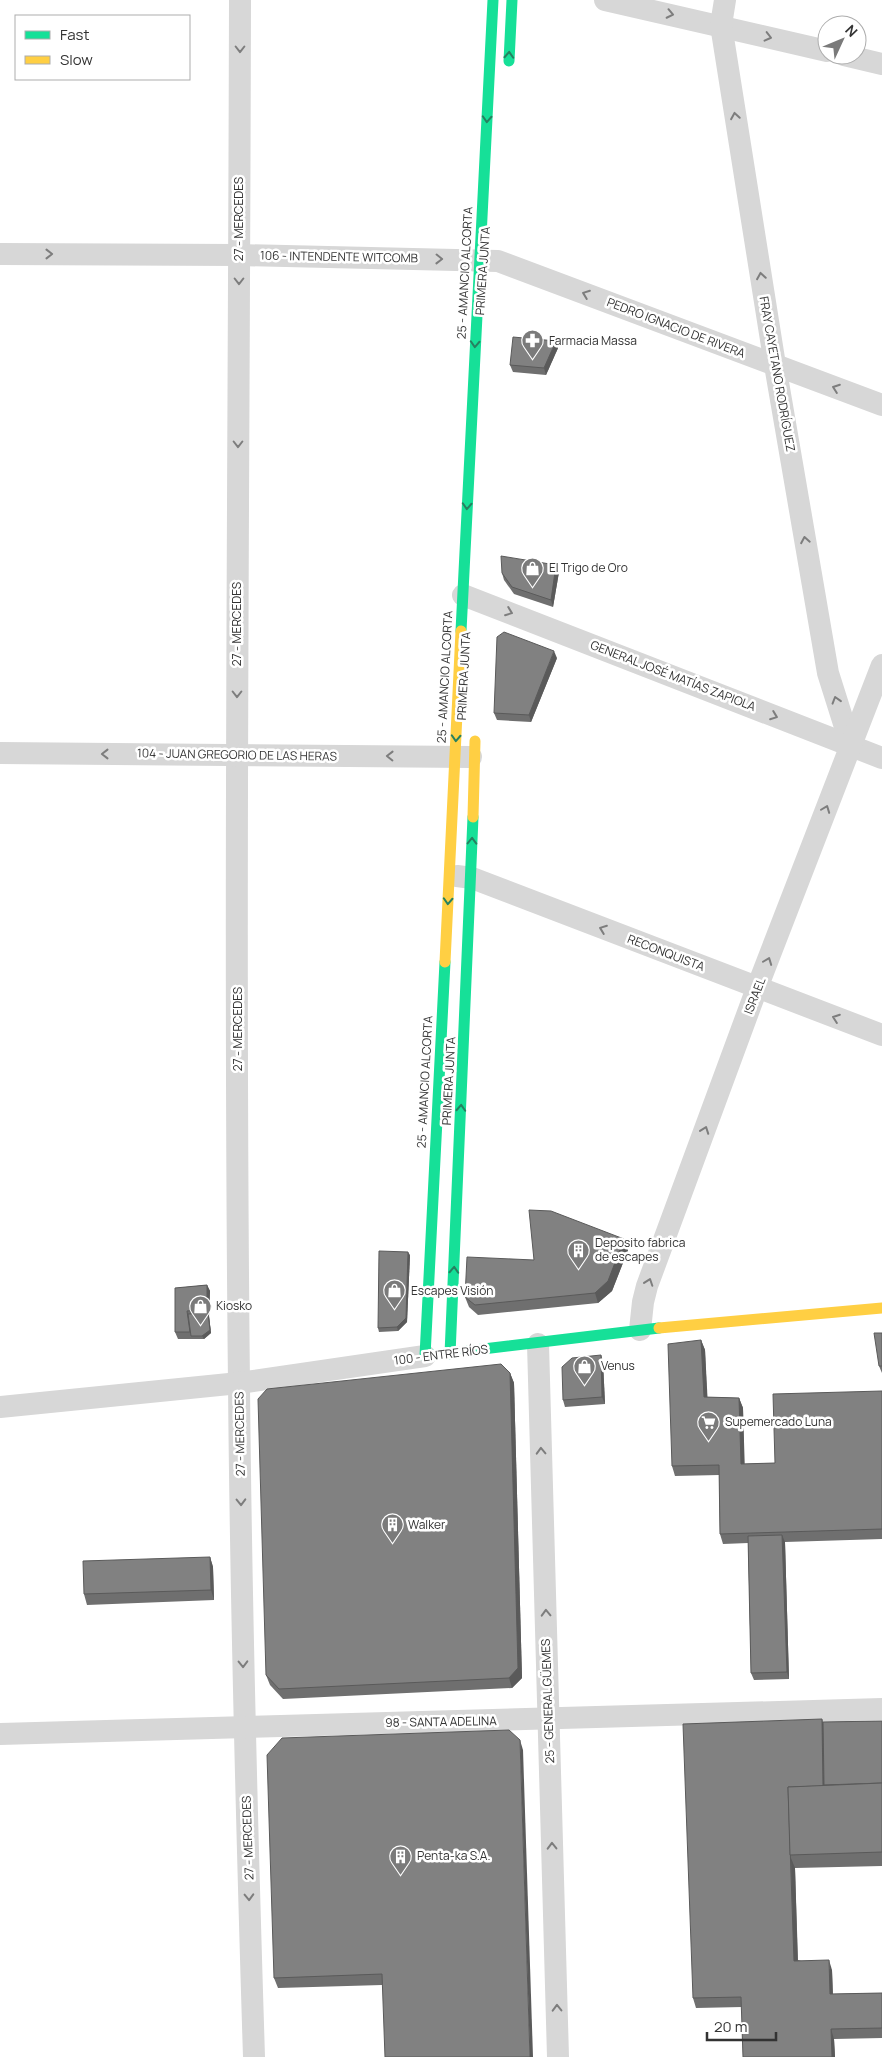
<svg xmlns="http://www.w3.org/2000/svg" width="882" height="2057" font-family="Manrope,sans-serif">
	<style>
		.lines { fill: none; stroke-linecap: round; stroke-linejoin: round }
		.street { stroke: #d7d7d7; stroke-width: 22 }
		.fast { stroke: #16e098; stroke-width: 11 }
		.slow { stroke: #ffcf43; stroke-width: 11 }
		.wall { fill: #6f6f6f }
		.shaded-wall { fill: #5a5a5a }
		.building { fill: #818181; stroke: #5a5a5a }
		.oneway { stroke: #7d7d7d }
		.oneway2 { stroke: #268160 }
		.labels { text-anchor: middle; stroke-width: 5; stroke-linejoin: round; paint-order: stroke }
		.street-label { font-size: 12px; fill: #333; stroke: #fff }
		.poi-label { font-size: 12px; fill: #333; stroke: #fff; text-anchor: start }
	</style>
	<rect width="100%" height="100%" fill="#fff"/>
	<g class="lines">
		<g class="street">
			<path d="M 240,0 C 239,462 234,924 239,1385 C 241,1609 247,1833 254,2057"/>
			<path d="M 605,0 L 827,51"/>
			<path d="M 725,0 L 721,25 L 775,365 L 828,673 L 851,746"/>
			<path d="M 844,55 L 882,64"/>
			<path d="M 0,254 L 239,255 L 498,261 L 882,405"/>
			<path d="M 463,595 L 882,758"/>
			<path d="M 0,753 L 471,757"/>
			<path d="M 457,876 L 472,878 L 882,1035"/>
			<path d="M 640,1330 L 643,1302 L 647,1286 L 757,988 L 882,665"/>
			<path d="M 538,1344 L 558,2057"/>
			<path d="M 0,1407 L 239,1383 L 425,1356"/>
			<path d="M 0,1734 L 882,1709"/>
		</g>
		<g class="fast">
			<path d="M 509,61 L 512,0"/>
			<path d="M 461,631 L 493,0"/>
			<path d="M 445,962 L 425,1356 L 659,1328"/>
			<path d="M 450,1354 L 473,817"/>
		</g>
		<g class="slow">
			<path d="M 473,817 L 475,741"/>
			<path d="M 445,962 L 461,631"/>
			<path d="M 659,1328 L 882,1308"/>
		</g>
	</g>
	<g class="wall">
		<path d="M 558,348 L 546,375 L 513,372 L 510,365 Z"/>
		<path d="M 559,572 L 553,607 L 514,594 L 504,580 L 502,573 Z"/>
		<path d="M 557,658 L 531,722 L 497,720 L 494,713 Z"/>
		<path d="M 628,1250 L 612,1291 L 598,1303 L 478,1315 L 469,1307 L 465,1297 L 534,1260 Z"/>
		<path d="M 410,1255 L 407,1322 L 398,1331 L 379,1332 L 378,1328 Z"/>
		<path d="M 207,1285 L 210,1291 L 209,1316 L 211,1333 L 204,1339 L 178,1339 L 175,1332 L 175,1288 Z"/>
		<path d="M 882,1333 L 882,1373 L 879,1366 Z"/>
		<path d="M 701,1340 L 705,1350 L 707,1397 L 739,1398 L 743,1408 L 744,1464 L 775,1463 L 882,1391 L 882,1539 L 785,1542 L 789,1679 L 754,1680 L 751,1673 L 748,1543 L 723,1544 L 720,1534 L 719,1475 L 675,1476 L 672,1466 Z"/>
		<path d="M 601,1355 L 603,1362 L 605,1404 L 565,1407 L 563,1400 Z"/>
		<path d="M 510,1373 L 514,1383 L 522,1678 L 512,1688 L 283,1699 L 270,1685 L 266,1675 Z"/>
		<path d="M 210,1557 L 213,1567 L 214,1600 L 87,1605 L 84,1594 Z"/>
		<path d="M 882,1721 L 882,1866 L 795,1868 L 798,1960 L 832,1970 L 833,1994 L 882,1993 L 882,2038 L 834,2039 L 835,2057 L 743,2057 L 742,2007 L 696,2008 L 693,1998 L 823,1722 Z"/>
		<path d="M 523,1750 L 382,1985 L 278,1988 L 274,1978 Z"/>
	</g>
	<g class="shaded-wall">
		<path d="M 556,341 L 558,348 L 546,375 L 544,368 Z"/>
		<path d="M 556,565 L 559,572 L 553,607 L 551,600 Z"/>
		<path d="M 554,651 L 557,658 L 531,722 L 529,715 Z"/>
		<path d="M 624,1239 L 628,1250 L 612,1291 L 598,1303 L 595,1293 Z"/>
		<path d="M 408,1252 L 410,1255 L 407,1322 L 398,1331 L 397,1327 Z"/>
		<path d="M 207,1285 L 210,1291 L 209,1316 L 207,1309 Z"/>
		<path d="M 208,1313 L 209,1316 L 211,1333 L 204,1339 L 202,1336 Z"/>
		<path d="M 701,1340 L 705,1350 L 708,1407 L 704,1397 Z"/>
		<path d="M 601,1355 L 603,1362 L 605,1404 L 602,1397 Z"/>
		<path d="M 510,1373 L 514,1383 L 522,1678 L 512,1688 L 509,1678 Z"/>
		<path d="M 739,1398 L 743,1408 L 745,1474 L 741,1464 Z"/>
		<path d="M 782,1535 L 785,1542 L 789,1679 L 787,1672 Z"/>
		<path d="M 210,1557 L 213,1567 L 214,1600 L 211,1590 Z"/>
		<path d="M 822,1719 L 825,1729 L 827,1791 L 823,1788 Z"/>
		<path d="M 520,1740 L 523,1750 L 533,2057 L 530,2057 Z"/>
		<path d="M 791,1858 L 795,1868 L 798,1971 L 794,1961 Z"/>
		<path d="M 829,1960 L 832,1970 L 833,2004 L 830,1994 Z"/>
		<path d="M 831,2029 L 834,2039 L 835,2057 L 832,2057 Z"/>
	</g>
	<g class="building">
		<path d="M 513,337 L 556,341 L 544,368 L 510,365 Z"/>
		<path d="M 501,556 L 556,565 L 551,600 L 512,587 L 502,573 Z"/>
		<path d="M 504,632 L 554,651 L 529,715 L 494,713 L 497,637 Z"/>
		<path d="M 529,1210 L 551,1211 L 624,1239 L 608,1281 L 595,1293 L 475,1305 L 465,1297 L 467,1257 L 534,1260 Z"/>
		<path d="M 379,1251 L 408,1252 L 406,1318 L 397,1327 L 378,1328 Z"/>
		<path d="M 207,1285 L 207,1309 L 187,1311 L 190,1332 L 175,1332 L 175,1288 Z"/>
		<path d="M 208,1313 L 210,1330 L 202,1336 L 191,1336 L 188,1314 Z"/>
		<path d="M 874,1333 L 882,1333 L 882,1366 L 879,1366 Z"/>
		<path d="M 701,1340 L 704,1397 L 739,1398 L 741,1464 L 775,1463 L 773,1394 L 882,1391 L 882,1529 L 720,1534 L 719,1465 L 672,1466 L 668,1344 Z"/>
		<path d="M 601,1355 L 602,1397 L 563,1400 L 562,1367 L 572,1358 Z"/>
		<path d="M 501,1364 L 510,1373 L 518,1668 L 509,1678 L 279,1689 L 266,1675 L 258,1399 L 267,1389 Z"/>
		<path d="M 782,1535 L 787,1672 L 751,1673 L 748,1536 Z"/>
		<path d="M 210,1557 L 211,1590 L 84,1594 L 83,1561 Z"/>
		<path d="M 822,1719 L 823,1786 L 788,1787 L 794,1961 L 829,1960 L 830,1994 L 882,1993 L 882,2028 L 831,2029 L 832,2057 L 743,2057 L 741,1997 L 693,1998 L 683,1724 Z"/>
		<path d="M 882,1721 L 882,1783 L 824,1785 L 823,1722 Z"/>
		<path d="M 509,1730 L 520,1740 L 530,2057 L 385,2057 L 382,1974 L 274,1978 L 267,1755 L 282,1738 Z"/>
		<path d="M 882,1783 L 882,1852 L 790,1855 L 788,1787 Z"/>
	</g>
	<defs><path id="oneway-chevron" d="M-2-3.5L2.5 0L-2 3.5" fill="none" stroke-width="1.6" stroke-linecap="round" stroke-linejoin="round" transform="scale(1.25)"/></defs>
	<g class="oneway">
		<use href="#oneway-chevron" transform="translate(670 14) rotate(12)"/>
		<use href="#oneway-chevron" transform="translate(768 37) rotate(14)"/>
		<use href="#oneway-chevron" transform="translate(240 49) rotate(90)"/>
		<use href="#oneway-chevron" transform="translate(735 116) rotate(-99)"/>
		<use href="#oneway-chevron" transform="translate(49 254)"/>
		<use href="#oneway-chevron" transform="translate(439 259) rotate(1)"/>
		<use href="#oneway-chevron" transform="translate(761 276) rotate(-99)"/>
		<use href="#oneway-chevron" transform="translate(239 281) rotate(90)"/>
		<use href="#oneway-chevron" transform="translate(586 294) rotate(-159)"/>
		<use href="#oneway-chevron" transform="translate(836 388) rotate(-160)"/>
		<use href="#oneway-chevron" transform="translate(238 444) rotate(90)"/>
		<use href="#oneway-chevron" transform="translate(805 540) rotate(-100)"/>
		<use href="#oneway-chevron" transform="translate(509 612) rotate(21)"/>
		<use href="#oneway-chevron" transform="translate(237 694) rotate(90)"/>
		<use href="#oneway-chevron" transform="translate(836 700) rotate(-107)"/>
		<use href="#oneway-chevron" transform="translate(774 716) rotate(21)"/>
		<use href="#oneway-chevron" transform="translate(105 754) rotate(-180)"/>
		<use href="#oneway-chevron" transform="translate(390 756) rotate(-179)"/>
		<use href="#oneway-chevron" transform="translate(826 809) rotate(-69)"/>
		<use href="#oneway-chevron" transform="translate(603 929) rotate(-159)"/>
		<use href="#oneway-chevron" transform="translate(768 961) rotate(-69)"/>
		<use href="#oneway-chevron" transform="translate(836 1018) rotate(-160)"/>
		<use href="#oneway-chevron" transform="translate(705 1130) rotate(-70)"/>
		<use href="#oneway-chevron" transform="translate(649 1282) rotate(-71)"/>
		<use href="#oneway-chevron" transform="translate(541 1451) rotate(-92)"/>
		<use href="#oneway-chevron" transform="translate(241 1502) rotate(89)"/>
		<use href="#oneway-chevron" transform="translate(546 1613) rotate(-92)"/>
		<use href="#oneway-chevron" transform="translate(243 1664) rotate(89)"/>
		<use href="#oneway-chevron" transform="translate(552 1846) rotate(-91)"/>
		<use href="#oneway-chevron" transform="translate(249 1897) rotate(88)"/>
		<use href="#oneway-chevron" transform="translate(557 2008) rotate(-91)"/>
	</g>
	<g class="oneway2">
		<use href="#oneway-chevron" transform="translate(509 55) rotate(-87)"/>
		<use href="#oneway-chevron" transform="translate(487 119) rotate(93)"/>
		<use href="#oneway-chevron" transform="translate(475 344) rotate(93)"/>
		<use href="#oneway-chevron" transform="translate(467 506) rotate(93)"/>
		<use href="#oneway-chevron" transform="translate(456 738) rotate(93)"/>
		<use href="#oneway-chevron" transform="translate(472 841) rotate(-89)"/>
		<use href="#oneway-chevron" transform="translate(448 901) rotate(93)"/>
		<use href="#oneway-chevron" transform="translate(461 1108) rotate(-87)"/>
		<use href="#oneway-chevron" transform="translate(454 1270) rotate(-87)"/>
	</g>
	<defs>
		<symbol id="pharmacy-pin" viewBox="-11 -11 22 30"><path d="M0 17L-7.5 6A9.5 9.5 0 1 1 7.5 6Z" fill="#7a7a7a" stroke="#fff"/><path d="M-2-6h4v4h4v4h-4v4h-4v-4h-4v-4h4Z" fill="#fff"/></symbol>
		<symbol id="shop-pin" viewBox="-11 -11 22 30"><path d="M0 17L-7.5 6A9.5 9.5 0 1 1 7.5 6Z" fill="#7a7a7a" stroke="#fff"/><path d="M-5-2.5h2.3a2.7 3.5 0 0 1 5.4 0H5L5.5 6h-11ZM-1.5-2.5h3a1.5 2.3 0 0 0-3 0Z" fill="#fff"/></symbol>
		<symbol id="building-pin" viewBox="-11 -11 22 30"><path d="M0 17L-7.5 6A9.5 9.5 0 1 1 7.5 6Z" fill="#7a7a7a" stroke="#fff"/><path d="M-4-6H4V6H1V3H-1V6H-4ZM-2.5-4.3h1.7v1.8h-1.7ZM.8-4.3h1.7v1.8H.8ZM-2.5-1h1.7V.8h-1.7ZM.8-1h1.7V.8H.8Z" fill="#fff"/></symbol>
		<symbol id="supermarket-pin" viewBox="-11 -11 22 30"><path d="M0 17L-7.5 6A9.5 9.5 0 1 1 7.5 6Z" fill="#7a7a7a" stroke="#fff"/><path d="M-6-5.5h2.5l.6 2H6L4.5 2H-2.5L-4.4-4H-6ZM-1.5 3.2a1.3 1.3 0 1 0 .1 0ZM3 3.2a1.3 1.3 0 1 0 .1 0Z" fill="#fff"/></symbol>
	</defs>
	<g fill-rule="evenodd">
		<use href="#pharmacy-pin" x="520" y="328" width="25" height="34"/>
		<use href="#shop-pin" x="520" y="556" width="25" height="34"/>
		<use href="#building-pin" x="566" y="1238" width="25" height="34"/>
		<use href="#shop-pin" x="382" y="1278" width="25" height="34"/>
		<use href="#shop-pin" x="188" y="1294" width="25" height="34"/>
		<use href="#shop-pin" x="572" y="1354" width="25" height="34"/>
		<use href="#supermarket-pin" x="696" y="1410" width="25" height="34"/>
		<use href="#building-pin" x="380" y="1512" width="25" height="34"/>
		<use href="#building-pin" x="388" y="1844" width="25" height="34"/>
	</g>
	<g class="labels">
		<g class="street-label">
			<text transform="translate(239 219) rotate(-90)" y="4">27 - MERCEDES</text>
			<text transform="translate(339 257) rotate(1)" y="4">106 - INTENDENTE WITCOMB</text>
			<text transform="translate(483 271) rotate(-86)" y="4">PRIMERA JUNTA</text>
			<text transform="translate(465 273) rotate(-87)" y="4">25 - AMANCIO ALCORTA</text>
			<text transform="translate(676 328) rotate(21)" y="4">PEDRO IGNACIO DE RIVERA</text>
			<text transform="translate(777 374) rotate(80)" y="4">FRAY CAYETANO RODRÍGUEZ</text>
			<text transform="translate(237 624) rotate(-90)" y="4">27 - MERCEDES</text>
			<text transform="translate(464 676) rotate(-87)" y="4">PRIMERA JUNTA</text>
			<text transform="translate(673 676) rotate(21)" y="4">GENERAL JOSÉ MATÍAS ZAPIOLA</text>
			<text transform="translate(445 677) rotate(-87)" y="4">25 - AMANCIO ALCORTA</text>
			<text transform="translate(237 755) rotate(1)" y="4">104 - JUAN GREGORIO DE LAS HERAS</text>
			<text transform="translate(666 953) rotate(21)" y="4">RECONQUISTA</text>
			<text transform="translate(755 996) rotate(-69)" y="4">ISRAEL</text>
			<text transform="translate(238 1029) rotate(-90)" y="4">27 - MERCEDES</text>
			<text transform="translate(449 1081) rotate(-87)" y="4">PRIMERA JUNTA</text>
			<text transform="translate(425 1082) rotate(-87)" y="4">25 - AMANCIO ALCORTA</text>
			<text transform="translate(441 1355) rotate(-7)" y="4">100 - ENTRE RÍOS</text>
			<text transform="translate(240 1434) rotate(-91)" y="4">27 - MERCEDES</text>
			<text transform="translate(548 1701) rotate(-92)" y="4">25 - GENERAL GÜEMES</text>
			<text transform="translate(441 1722) rotate(-1)" y="4">98 - SANTA ADELINA</text>
			<text transform="translate(248 1838) rotate(-92)" y="4">27 - MERCEDES</text>
		</g>
		<g class="poi-label">
			<text x="549" y="345">Farmacia Massa</text>
			<text x="549" y="572">El Trigo de Oro</text>
			<text x="595" y="1247">Deposito fabrica<tspan x="595" dy="14">de escapes</tspan></text>
			<text x="411" y="1295">Escapes Visión</text>
			<text x="216" y="1310">Kiosko</text>
			<text x="601" y="1370">Venus</text>
			<text x="725" y="1426">Supemercado Luna</text>
			<text x="408" y="1529">Walker</text>
			<text x="417" y="1860">Penta-ka S.A.</text>
		</g>
	</g>
	<rect x="15" y="15" width="175" height="65" fill="#ffffff" stroke="#adadad"/>
	<rect x="25" y="31" width="25" height="8" fill="#16e098" stroke="#adadad"/>
	<text x="60" y="40" font-size="15" fill="#333333">Fast</text>
	<rect x="25" y="56" width="25" height="8" fill="#ffcf43" stroke="#adadad"/>
	<text x="60" y="65" font-size="15" fill="#333333">Slow</text>
	<g transform="translate(842 40) rotate(46)"><circle r="24" fill="#ffffff" stroke="#adadad"/>
	<path d="M0-4L9 19L0 12L-9 19Z" fill="#7a7a7a"/>
	<text y="-8" font-size="14" font-weight="bold" text-anchor="middle" fill="#333333">N</text>
	</g>
	<path d="M707 2032v8h69v-8" fill="none" stroke="#333333" stroke-width="2.5"/>
	<text x="714" y="2032" font-size="15" fill="#333333" stroke="#ffffff" stroke-width="4" paint-order="stroke">20 m</text>
</svg>
